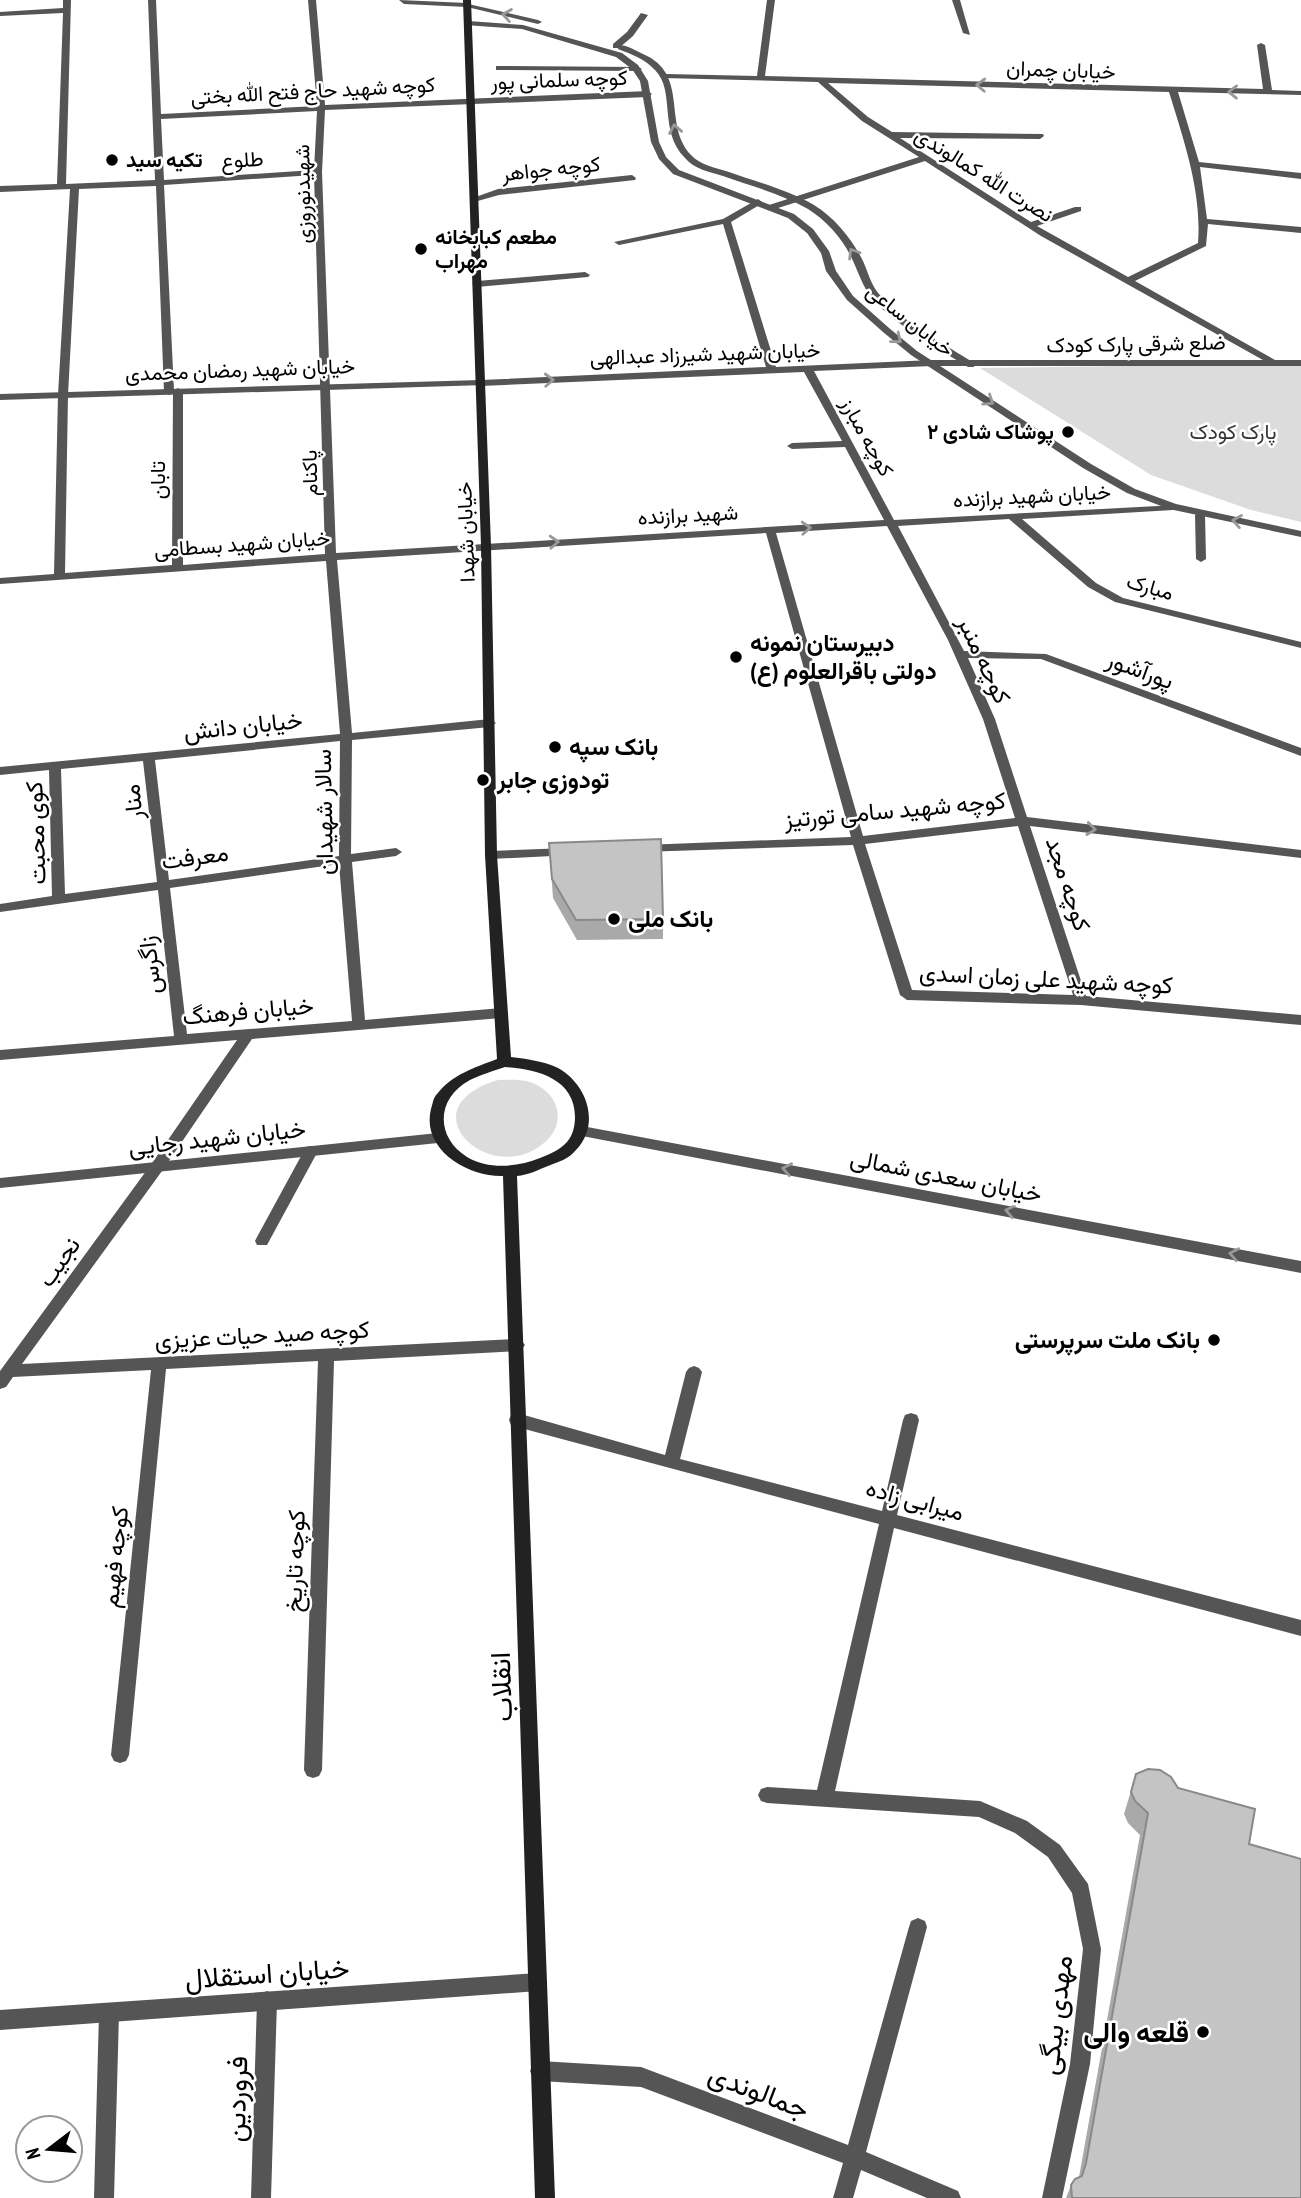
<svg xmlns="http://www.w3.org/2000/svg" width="1301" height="2198" font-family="'PT Sans Narrow',Vazirmatn,sans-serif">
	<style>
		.green { fill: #dcdcdc }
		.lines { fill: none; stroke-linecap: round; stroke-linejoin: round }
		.minor { fill: #555; fill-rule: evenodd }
		.tertiary { fill: #555; fill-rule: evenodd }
		.secondary { fill: #222; fill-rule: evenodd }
		.wall { fill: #a9a9a9 }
		.building { fill: #c4c4c4; stroke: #898989; stroke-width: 2 }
		.oneway { stroke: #999 }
		.poi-dot { fill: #000; stroke: #fff; stroke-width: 2.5 }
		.labels { text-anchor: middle; stroke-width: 5; stroke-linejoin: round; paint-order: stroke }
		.far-street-label { font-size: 21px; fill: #000; stroke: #fff }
		.far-poi-label { font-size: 21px; font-weight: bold; fill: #000; stroke: #fff; text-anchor: start }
		.far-park-label { font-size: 21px; fill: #333; stroke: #fff }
		.poi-label { font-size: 24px; font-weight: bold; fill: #000; stroke: #fff; text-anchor: start }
		.street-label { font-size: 24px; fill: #000; stroke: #fff }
		.near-street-label { font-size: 28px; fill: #000; stroke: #fff }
		.near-poi-label { font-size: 28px; font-weight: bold; fill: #000; stroke: #fff; text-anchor: end }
	</style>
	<rect width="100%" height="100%" fill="#fff"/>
	<g class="green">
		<path d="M 1274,364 L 1301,365 L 1301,522 L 1251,510 L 1151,475 L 980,368 Z"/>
		<path d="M 498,1080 C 508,1080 519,1079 530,1082 C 559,1092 568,1123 544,1143 C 490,1189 404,1108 498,1080 Z"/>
	</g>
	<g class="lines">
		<g class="minor">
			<path d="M 63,0 L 71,0 L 66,184 L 155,180 L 148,0 L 156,0 L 161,114 L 317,106 L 308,0 L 316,0 L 325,105 L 648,91 L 652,94 L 648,97 L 325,110 L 322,172 L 336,553 L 884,520 L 845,447 L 792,449 L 787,446 L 792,443 L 842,441 L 804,372 L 481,386 L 476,383 L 481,380 L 766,367 L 723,224 L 619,245 L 614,242 L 723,219 L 758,199 L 762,202 L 761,204 L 731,222 L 776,367 L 932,360 L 1263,360 L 1041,236 L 925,161 L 775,209 L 769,209 L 769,205 L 919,157 L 862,121 L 818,82 L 663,78 L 663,74 L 666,74 L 757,76 L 767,0 L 775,0 L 765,76 L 1263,89 L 1257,45 L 1261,43 L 1265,45 L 1272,90 L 1301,91 L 1301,95 L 1178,92 L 1199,162 L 1301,173 L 1301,179 L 1200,167 L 1207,219 L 1301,227 L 1301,233 L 1208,224 L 1206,246 L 1135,281 L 1275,360 L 1301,360 L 1301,366 L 932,366 L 814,371 L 894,520 L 1177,505 L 1178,507 L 1173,510 L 1022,519 L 1096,583 L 1123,598 L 1301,642 L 1301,648 L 1115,602 L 1088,587 L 1009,519 L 898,526 L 964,651 L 1046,654 L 1301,748 L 1301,756 L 1041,659 L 968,658 L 995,719 L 1027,817 L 1301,850 L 1301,858 L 1030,826 L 1086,996 L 1301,1015 L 1301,1025 L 1081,1005 L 907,1000 L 900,995 L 853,845 L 640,852 L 638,849 L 644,845 L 851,837 L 766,533 L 337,560 L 352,733 L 490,719 L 496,723 L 490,727 L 352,740 L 351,854 L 396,848 L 402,852 L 396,856 L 352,862 L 365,1020 L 501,1008 L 508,1013 L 501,1018 L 252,1039 L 162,1171 L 22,1364 L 517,1339 L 522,1341 L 525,1345 L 522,1349 L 517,1351 L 334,1361 L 322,1770 L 319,1776 L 313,1778 L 307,1776 L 304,1770 L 318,1361 L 166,1369 L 129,1755 L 126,1761 L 120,1763 L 114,1761 L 111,1755 L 151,1370 L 13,1377 L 6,1387 L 0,1389 L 0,1371 L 152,1163 L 237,1040 L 0,1060 L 0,1050 L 174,1036 L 158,890 L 0,912 L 0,904 L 52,896 L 49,770 L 0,775 L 0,767 L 340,734 L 326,561 L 0,584 L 0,578 L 54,574 L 58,395 L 70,189 L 0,192 L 0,186 L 57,184 L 63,13 L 0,16 L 0,12 L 63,8 ZM 828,83 L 1169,92 C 1184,141 1202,192 1198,243 L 1128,277 L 1037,226 L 1081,211 L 1081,207 L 1075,207 L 1031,222 L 900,138 L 1040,139 L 1044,136 L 1043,134 L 892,132 L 868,117 ZM 317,111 L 314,170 L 164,180 L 161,119 ZM 314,175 L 325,554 L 183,565 L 183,391 L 178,388 L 174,390 L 164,185 ZM 156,186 L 164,392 L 169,395 L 173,393 L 172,565 L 65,573 L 68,395 L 79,189 ZM 887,526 L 948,640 L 983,719 L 1015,818 L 863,836 L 776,533 ZM 340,741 L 339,856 L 169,880 L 155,760 ZM 143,761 L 157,882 L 65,894 L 61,769 ZM 1018,826 L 1073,995 L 912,990 L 865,844 ZM 339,864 L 352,1021 L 187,1034 L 170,888 Z"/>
			<path d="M 399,0 L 467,3 L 471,5 L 467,7 L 404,4 Z"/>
			<path d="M 952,0 L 960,0 L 970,35 L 963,33 Z"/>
			<path d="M 641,13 L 648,15 L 633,36 L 619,48 L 613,48 L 613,44 L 627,32 Z"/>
			<path d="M 499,66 L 638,67 L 642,69 L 638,71 L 496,70 L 496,66 Z"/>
			<path d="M 632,175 L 636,178 L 635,180 L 499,195 L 474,202 L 470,199 L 498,189 Z"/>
			<path d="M 585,272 L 590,275 L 588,277 L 477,287 L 472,284 L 477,281 Z"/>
			<path d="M 1200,512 L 1205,515 L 1206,559 L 1201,562 L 1196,559 L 1195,515 Z"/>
			<path d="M 568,848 L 574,852 L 572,855 L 491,859 L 485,855 L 491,851 Z"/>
			<path d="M 582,1126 L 1301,1261 L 1301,1273 L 582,1136 L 575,1131 Z"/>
			<path d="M 311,1146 L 316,1147 L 318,1151 L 267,1245 L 257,1245 L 255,1241 L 257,1237 L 306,1147 Z"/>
			<path d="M 694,1366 L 699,1368 L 702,1372 L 680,1459 L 882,1511 L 903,1420 L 905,1415 L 911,1413 L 917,1415 L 919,1420 L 897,1515 L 1301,1620 L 1301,1636 L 894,1528 L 835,1791 L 980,1801 L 1027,1821 L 1060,1845 L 1088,1884 L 1101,1949 L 1090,2064 L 1062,2198 L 1042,2198 L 1070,2064 L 1083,1949 L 1072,1893 L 1048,1857 L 1015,1833 L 979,1817 L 767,1803 L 761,1801 L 758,1795 L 761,1789 L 767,1787 L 817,1790 L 879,1524 L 517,1427 L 511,1425 L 509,1420 L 511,1415 L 517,1413 L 665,1455 L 686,1372 L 689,1368 Z"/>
			<path d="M 918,1918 L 925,1921 L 927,1927 L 866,2152 L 958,2191 L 961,2198 L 927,2198 L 861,2170 L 853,2198 L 833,2198 L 843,2163 L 641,2087 L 540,2081 L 533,2078 L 530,2071 L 533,2064 L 540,2061 L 641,2067 L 848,2145 L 909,1927 L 911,1921 Z"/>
			<path d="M 267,1991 L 274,1994 L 277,2001 L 271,2198 L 251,2198 L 257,2001 L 260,1994 Z"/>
			<path d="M 109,2003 L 116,2006 L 119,2013 L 114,2198 L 94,2198 L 99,2013 L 102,2006 Z"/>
		</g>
		<g class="tertiary">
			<path d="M 464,3 L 538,20 L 542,22 L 538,24 L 467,7 L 464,7 Z"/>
			<path d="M 468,21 L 523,25 L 622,53 L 638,65 L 648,81 L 659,142 L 666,157 L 679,170 L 794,214 L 813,229 L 829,251 L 836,271 L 853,296 L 889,328 L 917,351 L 1091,464 L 1135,489 L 1176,504 L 1301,531 L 1301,537 L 1169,509 L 1127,493 L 1083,468 L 911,355 L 883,332 L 847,300 L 826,271 L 821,253 L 807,233 L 788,218 L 673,174 L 659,159 L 651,142 L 640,81 L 632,69 L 616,57 L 522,29 L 465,25 L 465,21 Z"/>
			<path d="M 618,45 C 627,45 635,50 643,54 C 690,74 662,124 691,155 C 700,165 716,168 729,172 C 757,182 788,190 814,205 C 835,218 852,239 863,261 C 868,272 871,285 879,294 C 903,323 943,343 974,363 L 974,367 L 968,367 C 936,347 897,327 872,298 C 863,287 859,274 853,261 C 844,240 827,221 808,209 C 782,194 751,186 723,176 C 710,172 694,169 685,158 C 658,131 676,91 655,70 C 645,59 631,54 618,49 Z"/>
			<path d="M 481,380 L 485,381 L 485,385 L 0,400 L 0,394 Z"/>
			<path d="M 438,1133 L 443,1134 L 445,1138 L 443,1142 L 438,1143 L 0,1188 L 0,1178 Z"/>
			<path d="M 538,1973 L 545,1975 L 547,1982 L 545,1989 L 538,1991 L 0,2030 L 0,2010 Z"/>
		</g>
		<path class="secondary" d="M 463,0 L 471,0 L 491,546 L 497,855 L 511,1057 C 527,1059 543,1061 558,1068 C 587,1084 601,1124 576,1150 C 569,1159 558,1162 548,1166 C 538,1170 528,1175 517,1176 L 555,2198 L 535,2198 L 503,1176 C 467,1177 421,1149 431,1109 C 433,1103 433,1098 437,1094 C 453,1074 474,1068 497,1059 L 485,855 L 481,546 ZM 505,1067 C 536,1069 575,1078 575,1117 C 575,1126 573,1135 567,1142 C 560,1150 550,1154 540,1158 C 518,1167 489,1170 467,1157 C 435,1137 436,1098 470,1080 C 480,1075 493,1071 505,1067 Z"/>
	</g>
	<g class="wall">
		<path d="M 549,843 L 663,919 L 663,939 L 577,940 L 553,898 Z"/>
		<path d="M 1136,1774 L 1178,1788 L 1249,1844 L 1301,2198 L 1066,2198 L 1071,2185 L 1079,2177 L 1140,1835 L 1128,1823 L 1124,1814 Z"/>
	</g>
	<g class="building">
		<path d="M 661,839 L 663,919 L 576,920 L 552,879 L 549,843 Z"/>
		<path d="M 1148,1769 L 1160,1770 L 1171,1777 L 1178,1788 L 1255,1809 L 1249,1844 L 1301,1859 L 1301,2198 L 1072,2198 L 1071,2185 L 1075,2179 L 1082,2176 L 1086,2163 L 1148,1813 L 1135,1801 L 1131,1792 L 1136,1774 Z"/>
	</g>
	<defs><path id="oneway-chevron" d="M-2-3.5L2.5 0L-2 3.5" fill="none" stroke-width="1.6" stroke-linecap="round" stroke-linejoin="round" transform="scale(1.75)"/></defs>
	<g class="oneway">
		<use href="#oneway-chevron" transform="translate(507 15) rotate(-171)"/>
		<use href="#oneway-chevron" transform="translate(981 85) rotate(-178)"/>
		<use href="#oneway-chevron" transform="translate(1233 92) rotate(-179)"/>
		<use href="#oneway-chevron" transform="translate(675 129) rotate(-100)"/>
		<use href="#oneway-chevron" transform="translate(853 253) rotate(-122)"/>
		<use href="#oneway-chevron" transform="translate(897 339) rotate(39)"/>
		<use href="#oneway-chevron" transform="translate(549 380) rotate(-2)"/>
		<use href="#oneway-chevron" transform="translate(989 401) rotate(34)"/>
		<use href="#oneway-chevron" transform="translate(1237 521) rotate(-170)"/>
		<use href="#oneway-chevron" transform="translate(806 528) rotate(-3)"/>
		<use href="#oneway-chevron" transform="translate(554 542) rotate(-3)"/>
		<use href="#oneway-chevron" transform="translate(1091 829) rotate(7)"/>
		<use href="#oneway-chevron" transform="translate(787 1169) rotate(-169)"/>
		<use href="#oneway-chevron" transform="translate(1010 1211) rotate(-169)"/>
		<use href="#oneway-chevron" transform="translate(1234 1254) rotate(-169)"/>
	</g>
	<g class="poi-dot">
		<circle cx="112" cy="160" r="7"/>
		<circle cx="421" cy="249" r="7"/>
		<circle cx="1068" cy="432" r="7"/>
		<circle cx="736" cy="657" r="7"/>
		<circle cx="555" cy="747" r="7"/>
		<circle cx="483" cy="780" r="7"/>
		<circle cx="614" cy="919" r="7"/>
		<circle cx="1214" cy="1340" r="7"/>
		<circle cx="1203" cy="2032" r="7"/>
	</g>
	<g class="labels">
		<g class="far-street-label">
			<text transform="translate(1061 70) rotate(2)" y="7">خیابان چمران</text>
			<text transform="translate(559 80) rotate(-2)" y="7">کوچه سلمانی پور</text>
			<text transform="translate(313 91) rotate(-3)" y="7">کوچه شهید حاج فتح الله بختی</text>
			<text transform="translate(242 160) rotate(-4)" y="7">طلوع</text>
			<text transform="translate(551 169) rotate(-6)" y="7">کوچه جواهر</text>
			<text transform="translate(984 175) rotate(32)" y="7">نصرت الله کمالوندی</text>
			<text transform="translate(303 194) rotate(-91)" y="7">شهیدنوروزی</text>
			<text transform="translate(910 320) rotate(38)" y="7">خیابان ساعی</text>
			<text transform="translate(1136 344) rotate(-1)" y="7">ضلع شرقی پارک کودک</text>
			<text transform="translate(705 354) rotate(-2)" y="7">خیابان شهید شیرزاد عبدالهی</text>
			<text transform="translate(240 370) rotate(-2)" y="7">خیابان شهید رمضان محمدی</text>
			<text transform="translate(867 437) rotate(61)" y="7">کوچه مبارز</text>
			<text transform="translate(310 473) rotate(-91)" y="7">پاکنام</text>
			<text transform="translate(158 480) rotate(-90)" y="7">تابان</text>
			<text transform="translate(1032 496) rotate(-3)" y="7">خیابان شهید برازنده</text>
			<text transform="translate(688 515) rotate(-3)" y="7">شهید برازنده</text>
			<text transform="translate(466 532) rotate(-92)" y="7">خیابان شهدا</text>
			<text transform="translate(242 544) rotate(-4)" y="7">خیابان شهید بسطامی</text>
			<text transform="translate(1150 587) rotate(16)" y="7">مبارک</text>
		</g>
		<g class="far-poi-label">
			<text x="126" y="167">تکیه سید</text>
			<text x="435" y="244">مطعم كبابخانه<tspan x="435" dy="24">مهراب</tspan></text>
			<text x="1054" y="439" text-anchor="end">پوشاک شادی ۲</text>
		</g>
		<g class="far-park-label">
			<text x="1233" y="439">پارک کودک</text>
		</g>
		<g class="poi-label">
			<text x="750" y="651">دبیرستان نمونه<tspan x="750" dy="28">دولتی باقرالعلوم (ع)</tspan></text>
			<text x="569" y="755">بانک سپه</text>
			<text x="497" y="788">تودوزی جابر</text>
			<text x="628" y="927">بانک ملی</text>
			<text x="1200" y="1348" text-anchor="end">بانک ملت سرپرستی</text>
		</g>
		<g class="street-label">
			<text transform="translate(984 660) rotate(65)" y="8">کوچه منبر</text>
			<text transform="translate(1140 670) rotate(20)" y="8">پورآشور</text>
			<text transform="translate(243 726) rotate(-6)" y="8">خیابان دانش</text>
			<text transform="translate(133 802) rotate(-96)" y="8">منار</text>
			<text transform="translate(895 810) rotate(-5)" y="8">کوچه شهید سامی تورتیز</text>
			<text transform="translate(324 812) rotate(-91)" y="8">سالار شهیدان</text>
			<text transform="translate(36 833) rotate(-92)" y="8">کوی محبت</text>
			<text transform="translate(195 857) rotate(-8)" y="8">معرفت</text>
			<text transform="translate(1068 884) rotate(72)" y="8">کوچه مجد</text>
			<text transform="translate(150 965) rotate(-96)" y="8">زاگرس</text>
			<text transform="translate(1046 979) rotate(3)" y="8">کوچه شهید علی زمان اسدی</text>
			<text transform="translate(248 1011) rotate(-5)" y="8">خیابان فرهنگ</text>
			<text transform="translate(217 1138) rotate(-6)" y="8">خیابان شهید رجایی</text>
			<text transform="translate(946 1176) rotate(11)" y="8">خیابان سعدی شمالی</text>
			<text transform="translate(59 1262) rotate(-55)" y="8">نجیب</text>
			<text transform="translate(262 1335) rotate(-3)" y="8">کوچه صید حیات عزیزی</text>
			<text transform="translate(915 1500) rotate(15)" y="8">میرابی زاده</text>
			<text transform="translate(115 1557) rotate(-84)" y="8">کوچه فهیم</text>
			<text transform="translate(295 1561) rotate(-88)" y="8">کوچه تاریخ</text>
		</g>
		<g class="near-street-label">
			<text transform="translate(501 1687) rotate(-92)" y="10">انقلاب</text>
			<text transform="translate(267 1973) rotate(-4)" y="10">خیابان استقلال</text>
			<text transform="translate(1055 2015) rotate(-83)" y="10">مهدی بیگی</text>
			<text transform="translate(759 2091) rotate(21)" y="10">جمالوندی</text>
			<text transform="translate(236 2099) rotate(-88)" y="10">فروردین</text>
		</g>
		<g class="near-poi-label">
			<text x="1189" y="2042">قلعه والی</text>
		</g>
	</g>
	<g transform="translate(49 2149) rotate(254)"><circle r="33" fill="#ffffff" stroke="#999999" stroke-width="2"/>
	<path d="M0-5L12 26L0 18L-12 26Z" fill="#000000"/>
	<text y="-10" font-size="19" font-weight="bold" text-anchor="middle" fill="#000000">N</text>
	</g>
</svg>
